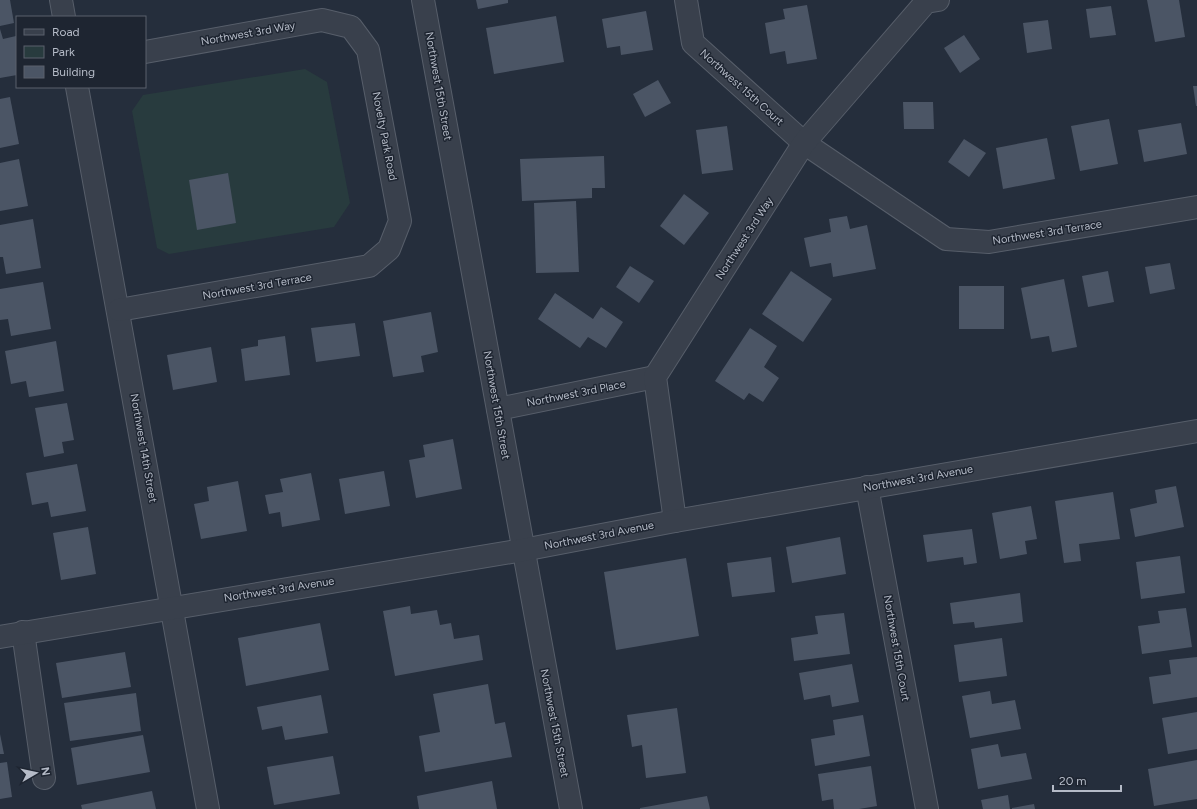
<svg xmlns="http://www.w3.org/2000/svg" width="1197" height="809" font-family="Figtree,sans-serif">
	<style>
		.green { fill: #283b3e }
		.building { fill: #4b5565 }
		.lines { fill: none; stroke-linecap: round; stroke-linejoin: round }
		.minor-casing { stroke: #575e6a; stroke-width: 24 }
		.minor { stroke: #39404c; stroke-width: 22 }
		.labels { text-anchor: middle; stroke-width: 3; stroke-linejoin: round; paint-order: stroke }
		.street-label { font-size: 11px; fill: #b5bbc7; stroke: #1e2531 }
	</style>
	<rect width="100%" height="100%" fill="#252e3c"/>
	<path class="green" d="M 305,69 L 327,82 L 350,203 L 334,227 L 169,254 L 157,248 L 132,111 L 143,95 Z"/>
	<g class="building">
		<path d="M 0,0 L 10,0 L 14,23 L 0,26 Z"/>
		<path d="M 476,0 L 508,0 L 508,3 L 478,9 Z"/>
		<path d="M 1147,0 L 1179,0 L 1185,37 L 1155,42 Z"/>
		<path d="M 807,5 L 817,59 L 787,64 L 785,51 L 770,54 L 765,23 L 785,19 L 783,9 Z"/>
		<path d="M 1111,6 L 1116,35 L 1090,38 L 1086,9 Z"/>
		<path d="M 646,11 L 653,50 L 621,55 L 620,46 L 607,48 L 602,19 Z"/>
		<path d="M 556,16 L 564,62 L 494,74 L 486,28 Z"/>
		<path d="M 1048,20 L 1052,49 L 1027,53 L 1023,23 Z"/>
		<path d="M 0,29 L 3,39 L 16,36 L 17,42 L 17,75 L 0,78 Z"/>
		<path d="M 964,35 L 980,59 L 960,73 L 944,48 Z"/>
		<path d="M 658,80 L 671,103 L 645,117 L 633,94 Z"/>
		<path d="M 1193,86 L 1197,86 L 1197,106 L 1196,106 Z"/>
		<path d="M 10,97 L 19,144 L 0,148 L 0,99 Z"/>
		<path d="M 903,102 L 933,102 L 934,129 L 904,129 Z"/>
		<path d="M 1109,119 L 1118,164 L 1080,171 L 1071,126 Z"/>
		<path d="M 1181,123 L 1187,154 L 1144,162 L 1138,130 Z"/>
		<path d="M 727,126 L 733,170 L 702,174 L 696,130 Z"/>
		<path d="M 1047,138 L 1055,179 L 1003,189 L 996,148 Z"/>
		<path d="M 964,139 L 986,153 L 969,177 L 948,162 Z"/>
		<path d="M 604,156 L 605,188 L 592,188 L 592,198 L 522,201 L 520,159 Z"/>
		<path d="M 19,159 L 28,206 L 0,211 L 0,163 Z"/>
		<path d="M 228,173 L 236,223 L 197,230 L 189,180 Z"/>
		<path d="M 684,194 L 709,213 L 684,245 L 660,226 Z"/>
		<path d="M 576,201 L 579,272 L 536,273 L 534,203 Z"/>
		<path d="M 847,216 L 850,229 L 867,225 L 876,269 L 833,277 L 831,263 L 810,267 L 804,238 L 831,232 L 829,219 Z"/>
		<path d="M 33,219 L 41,268 L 6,274 L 3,257 L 0,257 L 0,225 Z"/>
		<path d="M 1170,263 L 1175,289 L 1150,294 L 1145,267 Z"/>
		<path d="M 630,266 L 654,281 L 639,303 L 616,287 Z"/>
		<path d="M 791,271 L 832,299 L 803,342 L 762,314 Z"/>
		<path d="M 1108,271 L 1114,302 L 1088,307 L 1082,276 Z"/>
		<path d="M 1064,279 L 1077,347 L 1052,352 L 1049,336 L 1031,339 L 1021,288 Z"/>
		<path d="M 43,282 L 51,329 L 11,336 L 8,319 L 0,320 L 0,289 Z"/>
		<rect x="959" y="286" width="45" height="43"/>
		<path d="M 555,293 L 593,319 L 601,307 L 623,322 L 606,348 L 588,337 L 580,348 L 538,319 Z"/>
		<path d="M 431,312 L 438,352 L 421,356 L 424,372 L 393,377 L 383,321 Z"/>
		<path d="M 355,323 L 360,356 L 316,362 L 311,328 Z"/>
		<path d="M 750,328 L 777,346 L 764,367 L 779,378 L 763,402 L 749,393 L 744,400 L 715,381 Z"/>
		<path d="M 285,336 L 290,375 L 245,381 L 241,349 L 258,346 L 258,340 Z"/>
		<path d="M 56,341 L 64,391 L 29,397 L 26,381 L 11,384 L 5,351 Z"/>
		<path d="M 211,347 L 217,382 L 173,390 L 167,355 Z"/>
		<path d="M 67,403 L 74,440 L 62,442 L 64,453 L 44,457 L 35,408 Z"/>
		<path d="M 453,439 L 462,489 L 416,498 L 409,460 L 425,457 L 423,445 Z"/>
		<path d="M 77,464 L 86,511 L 51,517 L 48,502 L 32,505 L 26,473 Z"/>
		<path d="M 384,471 L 390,506 L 345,514 L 339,479 Z"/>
		<path d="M 311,473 L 320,520 L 282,527 L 280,512 L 269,514 L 265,495 L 283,492 L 280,479 Z"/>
		<path d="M 238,481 L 247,531 L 201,539 L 194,504 L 209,501 L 207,487 Z"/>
		<path d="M 1176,486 L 1184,527 L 1135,537 L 1130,509 L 1157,503 L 1155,490 Z"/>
		<path d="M 1113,492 L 1120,539 L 1079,544 L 1081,561 L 1064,563 L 1055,501 Z"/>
		<path d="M 1031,506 L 1037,539 L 1025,541 L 1027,554 L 1000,559 L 992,513 Z"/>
		<path d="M 88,527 L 96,574 L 61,580 L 53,533 Z"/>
		<path d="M 972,529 L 977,563 L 964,565 L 963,557 L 927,562 L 923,535 Z"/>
		<path d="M 840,537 L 846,574 L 792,583 L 786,547 Z"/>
		<path d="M 1180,556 L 1185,593 L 1141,599 L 1136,562 Z"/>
		<path d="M 771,557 L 775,592 L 732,597 L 727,563 Z"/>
		<path d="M 686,558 L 699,636 L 616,650 L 604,572 Z"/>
		<path d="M 1020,593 L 1023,622 L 975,628 L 974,622 L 953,624 L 950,603 Z"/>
		<path d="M 410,606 L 411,614 L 437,610 L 440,625 L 451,623 L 454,639 L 479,635 L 483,660 L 395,676 L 383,611 Z"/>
		<path d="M 1186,608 L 1192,647 L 1142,654 L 1138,626 L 1160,623 L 1158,611 Z"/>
		<path d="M 844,613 L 850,654 L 794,661 L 791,638 L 818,634 L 815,616 Z"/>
		<path d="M 320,623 L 329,670 L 246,686 L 238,638 Z"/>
		<path d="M 1002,638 L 1007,676 L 959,682 L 954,645 Z"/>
		<path d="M 125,652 L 131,687 L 62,698 L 56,663 Z"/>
		<path d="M 1197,657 L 1197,697 L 1153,704 L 1149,677 L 1171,674 L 1169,660 Z"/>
		<path d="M 852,664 L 859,702 L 832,707 L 830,695 L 804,700 L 799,673 Z"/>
		<path d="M 488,684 L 495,724 L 505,722 L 512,757 L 425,772 L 419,736 L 440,732 L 433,694 Z"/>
		<path d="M 990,691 L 992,704 L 1015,700 L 1021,729 L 970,738 L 962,696 Z"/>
		<path d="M 136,693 L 141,731 L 70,741 L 64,703 Z"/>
		<path d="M 321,695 L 328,733 L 285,740 L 282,726 L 262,730 L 257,707 Z"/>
		<path d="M 677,708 L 686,773 L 646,778 L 642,745 L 632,747 L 627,715 Z"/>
		<path d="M 1197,712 L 1197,749 L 1168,754 L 1162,718 Z"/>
		<path d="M 863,715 L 870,756 L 815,766 L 811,739 L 835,735 L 833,720 Z"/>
		<path d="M 0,734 L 4,754 L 0,754 Z"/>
		<path d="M 143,735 L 150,772 L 77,785 L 71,748 Z"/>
		<path d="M 998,744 L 1001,757 L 1026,753 L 1032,779 L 978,789 L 971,749 Z"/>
		<path d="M 333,756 L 340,794 L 274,805 L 267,767 Z"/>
		<path d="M 1197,760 L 1197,799 L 1154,806 L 1148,769 Z"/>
		<path d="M 7,762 L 12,797 L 0,799 L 0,763 Z"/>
		<path d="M 871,766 L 877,806 L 859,809 L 834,809 L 833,799 L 822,801 L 818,774 Z"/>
		<path d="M 492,781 L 497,809 L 419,809 L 417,796 Z"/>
		<path d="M 152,791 L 156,809 L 82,809 L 81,805 Z"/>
		<path d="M 1008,795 L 1010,809 L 983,809 L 981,800 Z"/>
		<path d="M 707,796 L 710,809 L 640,809 L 640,808 Z"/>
		<path d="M 1034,804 L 1035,809 L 1012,809 L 1012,808 Z"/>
	</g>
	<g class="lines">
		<defs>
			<g id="minor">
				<path d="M 61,0 L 64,17"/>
				<path d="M 423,0 L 571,809"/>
				<path d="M 686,0 L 693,43 L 804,143 L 946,239 L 989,242 L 1197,207"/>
				<path d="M 77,87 L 208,809"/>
				<path d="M 119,310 L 369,266 L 389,249 L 400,221 L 368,50 L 351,27 L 322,20 L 145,52"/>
				<path d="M 498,409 L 655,377"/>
				<path d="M 867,487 L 927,809"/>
				<path d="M 675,521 L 655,377 L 804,143 L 926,2 L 938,0"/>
				<path d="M 23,632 L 44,778"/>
				<path d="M 0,637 L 523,550 L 675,521 L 1197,431"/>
			</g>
		</defs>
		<use href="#minor" class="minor-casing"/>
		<use href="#minor" class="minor"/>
	</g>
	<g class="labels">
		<g class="street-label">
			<text transform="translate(248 33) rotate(-10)" y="4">Northwest 3rd Way</text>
			<text transform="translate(439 86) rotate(80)" y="4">Northwest 15th Street</text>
			<text transform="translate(742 87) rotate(42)" y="4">Northwest 15th Court</text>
			<text transform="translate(385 136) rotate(79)" y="4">Novelty Park Road</text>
			<text transform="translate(1047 232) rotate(-9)" y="4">Northwest 3rd Terrace</text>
			<text transform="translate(744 238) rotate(-57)" y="4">Northwest 3rd Way</text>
			<text transform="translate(257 286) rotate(-10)" y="4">Northwest 3rd Terrace</text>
			<text transform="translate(576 393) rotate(-11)" y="4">Northwest 3rd Place</text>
			<text transform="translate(497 405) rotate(80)" y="4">Northwest 15th Street</text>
			<text transform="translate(144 448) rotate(80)" y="4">Northwest 14th Street</text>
			<text transform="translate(918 478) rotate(-10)" y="4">Northwest 3rd Avenue</text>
			<text transform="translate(599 535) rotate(-11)" y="4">Northwest 3rd Avenue</text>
			<text transform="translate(279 589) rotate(-9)" y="4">Northwest 3rd Avenue</text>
			<text transform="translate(897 648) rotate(80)" y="4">Northwest 15th Court</text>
			<text transform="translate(555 723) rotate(79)" y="4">Northwest 15th Street</text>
		</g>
	</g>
	<rect x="16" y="16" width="130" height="72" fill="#1e2531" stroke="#5a616d"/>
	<rect x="24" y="29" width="20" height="6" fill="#39404c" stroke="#5a616d"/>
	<text x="52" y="36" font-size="12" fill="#b5bbc7">Road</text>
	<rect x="24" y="46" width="20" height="12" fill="#283b3e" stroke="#5a616d"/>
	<text x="52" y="56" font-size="12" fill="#b5bbc7">Park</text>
	<rect x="24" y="66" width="20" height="12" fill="#4b5565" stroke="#5a616d"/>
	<text x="52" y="76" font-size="12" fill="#b5bbc7">Building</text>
	<g transform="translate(36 773) rotate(81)" stroke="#1e2531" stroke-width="3" paint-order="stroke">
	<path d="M0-3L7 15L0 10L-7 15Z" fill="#b5bbc7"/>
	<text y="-6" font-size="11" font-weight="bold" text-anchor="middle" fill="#b5bbc7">N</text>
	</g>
	<path d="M1053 785v6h68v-6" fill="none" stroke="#b5bbc7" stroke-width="2"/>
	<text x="1059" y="785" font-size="12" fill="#b5bbc7" stroke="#1e2531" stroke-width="3" paint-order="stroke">20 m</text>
</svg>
